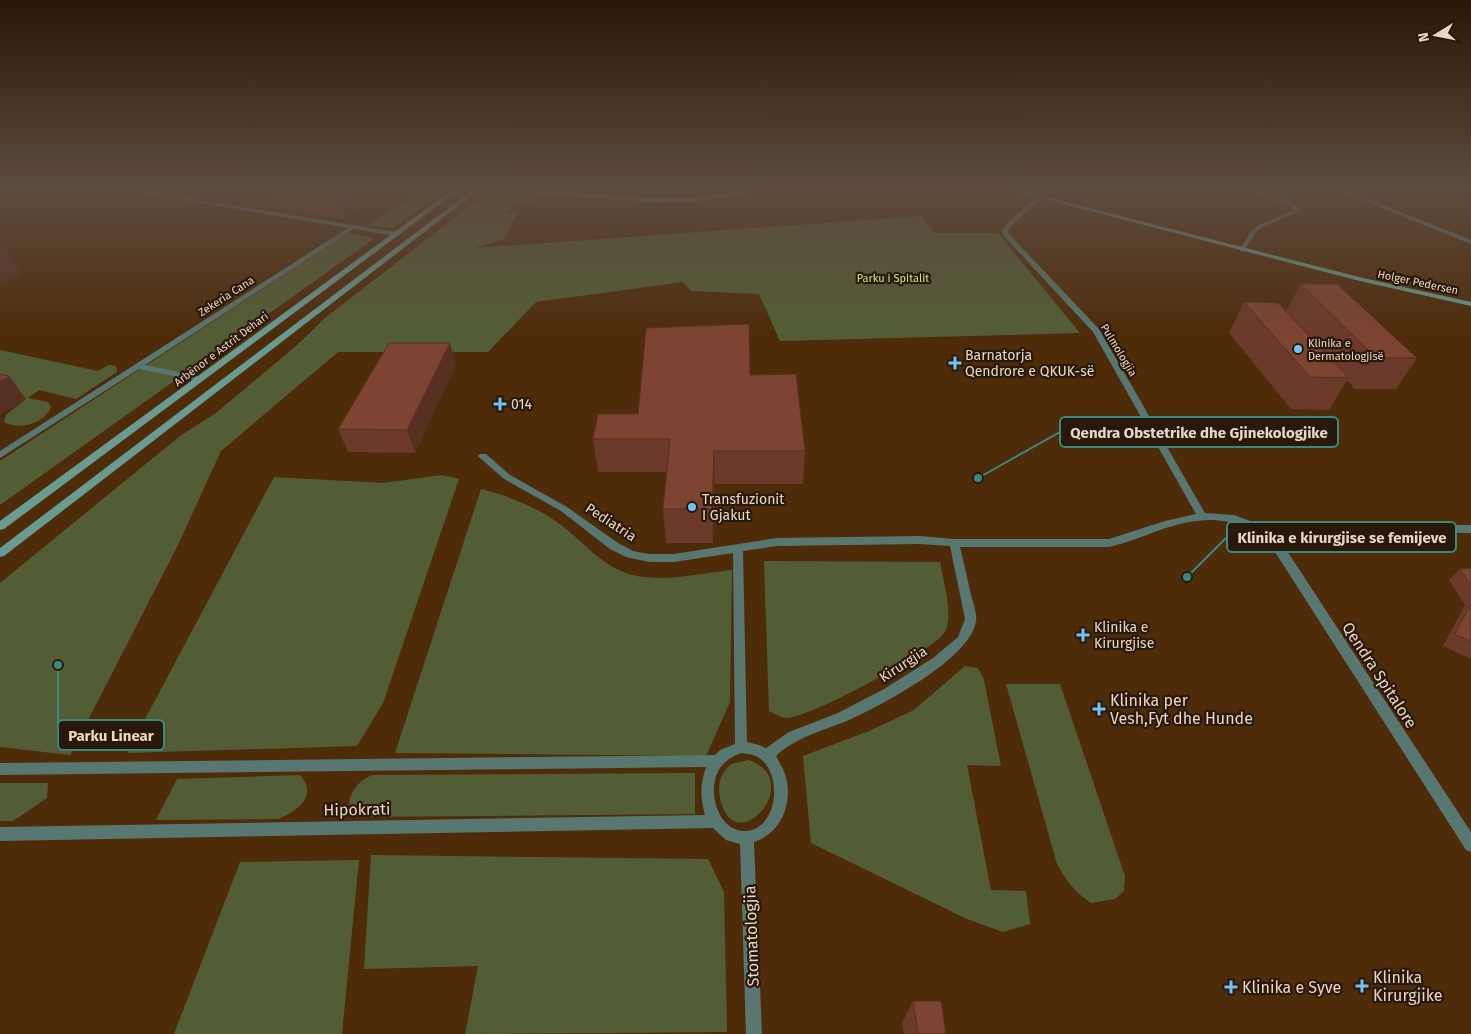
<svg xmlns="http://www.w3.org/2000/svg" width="1471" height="1034" font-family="'Fira Sans',sans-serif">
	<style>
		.green { fill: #535d35 }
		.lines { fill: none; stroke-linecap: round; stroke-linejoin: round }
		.street { fill: #587770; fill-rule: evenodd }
		.secondary { fill: #699b91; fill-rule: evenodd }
		.wall { fill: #6b3a2a }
		.shaded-wall { fill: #573022 }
		.building { fill: #7c4431; stroke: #573022 }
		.poi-dot { fill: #73c1f6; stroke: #28190c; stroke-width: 2 }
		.labels { text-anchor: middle; stroke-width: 4.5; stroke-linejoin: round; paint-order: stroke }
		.far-park-label { font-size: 11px; fill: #cfe48e; stroke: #28190c }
		.far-street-label { font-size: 11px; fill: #ecd5c4; stroke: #28190c }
		.far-poi-label { font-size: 11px; fill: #ecd5c4; stroke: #28190c; text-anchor: start }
		.poi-label { font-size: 14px; fill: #ecd5c4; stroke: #28190c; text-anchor: start }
		.street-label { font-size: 14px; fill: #ecd5c4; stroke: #28190c }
		.near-street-label { font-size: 16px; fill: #ecd5c4; stroke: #28190c }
		.near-poi-label { font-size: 16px; fill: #ecd5c4; stroke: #28190c; text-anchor: start }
		.leader { fill: none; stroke: #3b897f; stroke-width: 2 }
		.callout-dot { fill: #3b897f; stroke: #28190c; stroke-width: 2 }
		.callout { fill: #28190c; stroke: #3b897f; stroke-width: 2 }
		.callout-label { font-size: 15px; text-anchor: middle; font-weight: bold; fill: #ecd5c4 }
	</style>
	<rect width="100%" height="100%" fill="#4e2c0a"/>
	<g class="green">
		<path d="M 422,190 L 444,190 L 393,228 L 367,226 Z"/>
		<path d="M 499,196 L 535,199 L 531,203 L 515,204 L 506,213 L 518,213 L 504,239 L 475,248 L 921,216 L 934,233 L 998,233 L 1080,333 L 780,341 L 759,294 L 691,291 L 683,282 L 536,302 L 488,352 L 338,352 L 221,451 L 178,545 L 70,755 L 0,747 L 0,583 L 180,436 L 216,413 L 296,346 L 326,317 L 479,199 Z"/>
		<path d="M 348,233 L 375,238 L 0,505 L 0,461 Z"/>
		<path d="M 0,350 L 98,371 L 108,365 L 116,366 L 117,372 L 76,399 L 39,390 L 28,398 L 48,402 L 51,407 C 45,423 20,431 4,422 L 6,415 L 26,399 L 0,393 Z"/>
		<path d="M 442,475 L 459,479 L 383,703 L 357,746 L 127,753 L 274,477 L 383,483 Z"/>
		<path d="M 481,489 C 509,496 537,507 561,525 C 584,542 603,568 633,575 C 665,583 700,573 732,570 L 730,702 L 706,756 L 395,753 Z"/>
		<path d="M 764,561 L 940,562 C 943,579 953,615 946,630 C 936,651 811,717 787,718 C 781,718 774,713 769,711 Z"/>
		<path d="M 965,666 L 978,668 L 984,680 L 1001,766 L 967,765 L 991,890 L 1026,891 L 1030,924 L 1003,932 L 967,919 L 811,843 L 803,756 L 869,731 L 914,710 Z"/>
		<path d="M 1006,684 L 1060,684 L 1125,876 L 1124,891 L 1115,899 L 1091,903 C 1075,892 1066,881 1057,864 Z"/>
		<path d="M 749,760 C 807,781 734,863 720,798 C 717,784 721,773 731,764 Z"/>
		<path d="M 695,773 L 695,814 L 359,817 L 349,814 C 347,795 355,783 372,775 Z"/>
		<path d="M 300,775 C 318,796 298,810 279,819 L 156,820 L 177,779 Z"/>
		<path d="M 0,783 L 48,783 L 47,798 L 10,823 L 13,821 L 0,821 Z"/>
		<path d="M 371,855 L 708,859 L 724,892 L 727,1032 L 465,1034 L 478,966 L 364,969 Z"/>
		<path d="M 359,860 L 342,1034 L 174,1034 L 240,862 Z"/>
	</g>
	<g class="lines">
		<g class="street">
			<path d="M 123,190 L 138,190 L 185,198 L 199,190 L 207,190 L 192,199 L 396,232 L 399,234 L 396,236 L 354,229 L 145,365 L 202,377 L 202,381 L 199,381 L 139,369 L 0,458 L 0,451 L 348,228 Z"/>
			<path d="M 1044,190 L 1051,190 L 1011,226 L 1008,231 L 1009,234 L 1099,329 L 1205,513 L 1234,515 L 1258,524 L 1471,525 L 1471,533 L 1268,532 L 1289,554 L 1471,832 L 1471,852 L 1466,850 L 1275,552 C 1244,514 1204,514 1160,530 C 1143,536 1127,543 1109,547 L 960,547 C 964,564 968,581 972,599 C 974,605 977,614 976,621 C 971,659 880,706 847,721 C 822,731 796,737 776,756 C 779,762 783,768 785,774 C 794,801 782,833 754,842 L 762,1034 L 746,1034 L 740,844 L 726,840 L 713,828 L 0,841 L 0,827 L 705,815 C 700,797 700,784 706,767 L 0,775 L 0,763 L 715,755 L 720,750 L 735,744 L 733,553 L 674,562 L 649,562 L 626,557 L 610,549 L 561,511 L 504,479 L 480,458 L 478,456 L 480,454 L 486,454 L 510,475 L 567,507 L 618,543 L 633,551 L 649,554 L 674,554 L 777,538 L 919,536 L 954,539 L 1109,539 L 1165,521 L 1196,514 L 1093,332 L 1003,235 L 1002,231 L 1006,224 ZM 919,544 L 950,546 L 965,619 L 958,637 L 933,658 L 884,689 L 838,713 L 789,732 L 766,748 L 759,745 L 747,742 L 743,551 L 777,546 ZM 741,753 C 746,754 752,754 756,756 C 784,770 779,830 745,831 C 717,832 706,788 720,768 C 726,760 732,757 741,753 Z"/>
			<path d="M 1250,190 C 1266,190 1291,199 1301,211 L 1263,227 L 1256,232 L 1244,251 L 1242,252 L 1239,250 L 1252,230 L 1259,225 L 1294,210 L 1290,206 Z"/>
			<path d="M 1337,190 L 1346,190 L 1471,240 L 1471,244 Z"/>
		</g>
		<g class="secondary">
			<path d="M 452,190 L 459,190 L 4,529 L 0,530 L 0,521 Z"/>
			<path d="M 472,190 L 479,190 L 4,556 L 0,557 L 0,548 Z"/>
			<path d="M 503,190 L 536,190 L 656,198 L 700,197 L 750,190 L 768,190 L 700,201 L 656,202 L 506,192 Z"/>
			<path d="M 1009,190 L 1020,190 L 1363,278 L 1471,302 L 1471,306 L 1360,281 Z"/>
		</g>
	</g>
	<g class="wall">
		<path d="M 270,190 L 386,190 L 344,219 L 276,207 Z"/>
		<path d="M 1027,190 L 1040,190 L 1038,193 Z"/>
		<path d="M 1301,284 L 1417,358 L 1396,389 L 1355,389 L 1347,380 L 1329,410 L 1291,409 L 1229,333 L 1244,302 L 1286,311 Z"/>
		<path d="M 456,365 L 415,453 L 348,452 L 338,429 Z"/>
		<path d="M 750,375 L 805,451 L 803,484 L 715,484 L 713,543 L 666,543 L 663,509 L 667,472 L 598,472 L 593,439 L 638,414 Z"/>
		<path d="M 1471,568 L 1471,659 L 1443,646 L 1465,605 L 1449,580 L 1460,569 Z"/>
		<path d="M 913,1001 L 946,1034 L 904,1034 L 902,1023 Z"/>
	</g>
	<g class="shaded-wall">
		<path d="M 355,190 L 386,190 L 344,219 L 338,201 Z"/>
		<path d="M 2,244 L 21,274 L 0,284 L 0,245 Z"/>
		<path d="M 450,343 L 456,365 L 415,453 L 407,430 Z"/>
		<path d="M 9,376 L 26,399 L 0,415 L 0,382 Z"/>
		<path d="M 714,451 L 715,484 L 713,543 L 712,509 Z"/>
	</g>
	<g class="building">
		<path d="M 271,190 L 355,190 L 338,201 Z"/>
		<path d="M 1301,284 L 1337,284 L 1417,358 L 1376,358 Z"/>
		<path d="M 1244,302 L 1278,303 L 1349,378 L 1310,377 Z"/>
		<path d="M 749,324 L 750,375 L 796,374 L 805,451 L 714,451 L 712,509 L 663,509 L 670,439 L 593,439 L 598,414 L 638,414 L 646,328 Z"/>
		<path d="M 389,343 L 450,343 L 407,430 L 338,429 Z"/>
		<path d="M 0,374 L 9,376 L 0,382 Z"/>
		<path d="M 1471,568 L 1471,585 L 1460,569 Z"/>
		<path d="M 1471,604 L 1471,642 L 1455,634 Z"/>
		<path d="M 913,1001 L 941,1001 L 946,1034 L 918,1034 Z"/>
	</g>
	<linearGradient id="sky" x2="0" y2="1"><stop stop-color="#2b1806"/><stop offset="0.57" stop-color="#5d4b3e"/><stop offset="1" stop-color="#5d4b3e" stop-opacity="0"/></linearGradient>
	<rect width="1471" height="335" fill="url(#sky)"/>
	<g class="poi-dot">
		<circle cx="1298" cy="349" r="5"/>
		<path d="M952.5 355.5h5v5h5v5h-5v5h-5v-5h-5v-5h5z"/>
		<path d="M497.5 396.5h5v5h5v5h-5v5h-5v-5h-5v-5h5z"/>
		<circle cx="692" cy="507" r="5"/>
		<path d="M1080.5 627.5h5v5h5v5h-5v5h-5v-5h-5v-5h5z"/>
		<path d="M1096.5 701.5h5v5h5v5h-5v5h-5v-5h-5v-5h5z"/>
		<path d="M1359.5 978.5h5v5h5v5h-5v5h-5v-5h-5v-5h5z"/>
		<path d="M1228.5 979.5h5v5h5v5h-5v5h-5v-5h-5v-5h5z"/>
	</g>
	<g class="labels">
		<g class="far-park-label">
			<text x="893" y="282">Parku i Spitalit</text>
		</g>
		<g class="far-street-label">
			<text transform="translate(1418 282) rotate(12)" y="4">Holger Pedersen</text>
			<text transform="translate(226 296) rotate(-33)" y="4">Zekeria Cana</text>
			<text transform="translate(221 349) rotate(-37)" y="4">Arbënor e Astrit Dehari</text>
			<text transform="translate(1119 350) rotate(59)" y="4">Pulmologjia</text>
		</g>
		<g class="far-poi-label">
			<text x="1308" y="347">Klinika e<tspan x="1308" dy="13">Dermatologjisë</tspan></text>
		</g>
		<g class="poi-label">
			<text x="965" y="360">Barnatorja<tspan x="965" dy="16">Qendrore e QKUK-së</tspan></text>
			<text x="511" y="409">014</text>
			<text x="702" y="504">Transfuzionit<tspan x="702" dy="16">I Gjakut</tspan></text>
			<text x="1094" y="632">Klinika e<tspan x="1094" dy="16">Kirurgjise</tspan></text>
		</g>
		<g class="street-label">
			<text transform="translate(611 522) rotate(33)" y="5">Pediatria</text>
			<text transform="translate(903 664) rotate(-33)" y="5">Kirurgjia</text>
		</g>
		<g class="near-street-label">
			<text transform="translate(1380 675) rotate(57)" y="6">Qendra Spitalore</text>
			<text transform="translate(357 809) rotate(-1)" y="6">Hipokrati</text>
			<text transform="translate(751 936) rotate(-92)" y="6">Stomatologjia</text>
		</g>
		<g class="near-poi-label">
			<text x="1110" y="706">Klinika per<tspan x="1110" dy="18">Vesh,Fyt dhe Hunde</tspan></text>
			<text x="1373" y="983">Klinika<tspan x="1373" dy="18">Kirurgjike</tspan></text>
			<text x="1242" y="993">Klinika e Syve</text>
		</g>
	</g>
	<path class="leader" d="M978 478L1060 432M1187 577L1227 537M58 665L58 735"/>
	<g class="callout-dot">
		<circle cx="978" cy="478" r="5"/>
		<circle cx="1187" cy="577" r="5"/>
		<circle cx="58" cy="665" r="5"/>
	</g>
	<g class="callout">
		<rect x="1060" y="417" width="278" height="30" rx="5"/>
		<rect x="1227" y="522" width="229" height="30" rx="5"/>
		<rect x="58" y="720" width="106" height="30" rx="5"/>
	</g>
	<g class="callout-label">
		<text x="1199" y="438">Qendra Obstetrike dhe Gjinekologjike</text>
		<text x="1342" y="543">Klinika e kirurgjise se femijeve</text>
		<text x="111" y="741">Parku Linear</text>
	</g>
	<g transform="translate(1436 35) rotate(260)" stroke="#28190c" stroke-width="4" paint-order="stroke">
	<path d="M0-4L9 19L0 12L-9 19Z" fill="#ecd5c4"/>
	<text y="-8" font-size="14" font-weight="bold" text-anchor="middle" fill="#ecd5c4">N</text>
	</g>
</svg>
